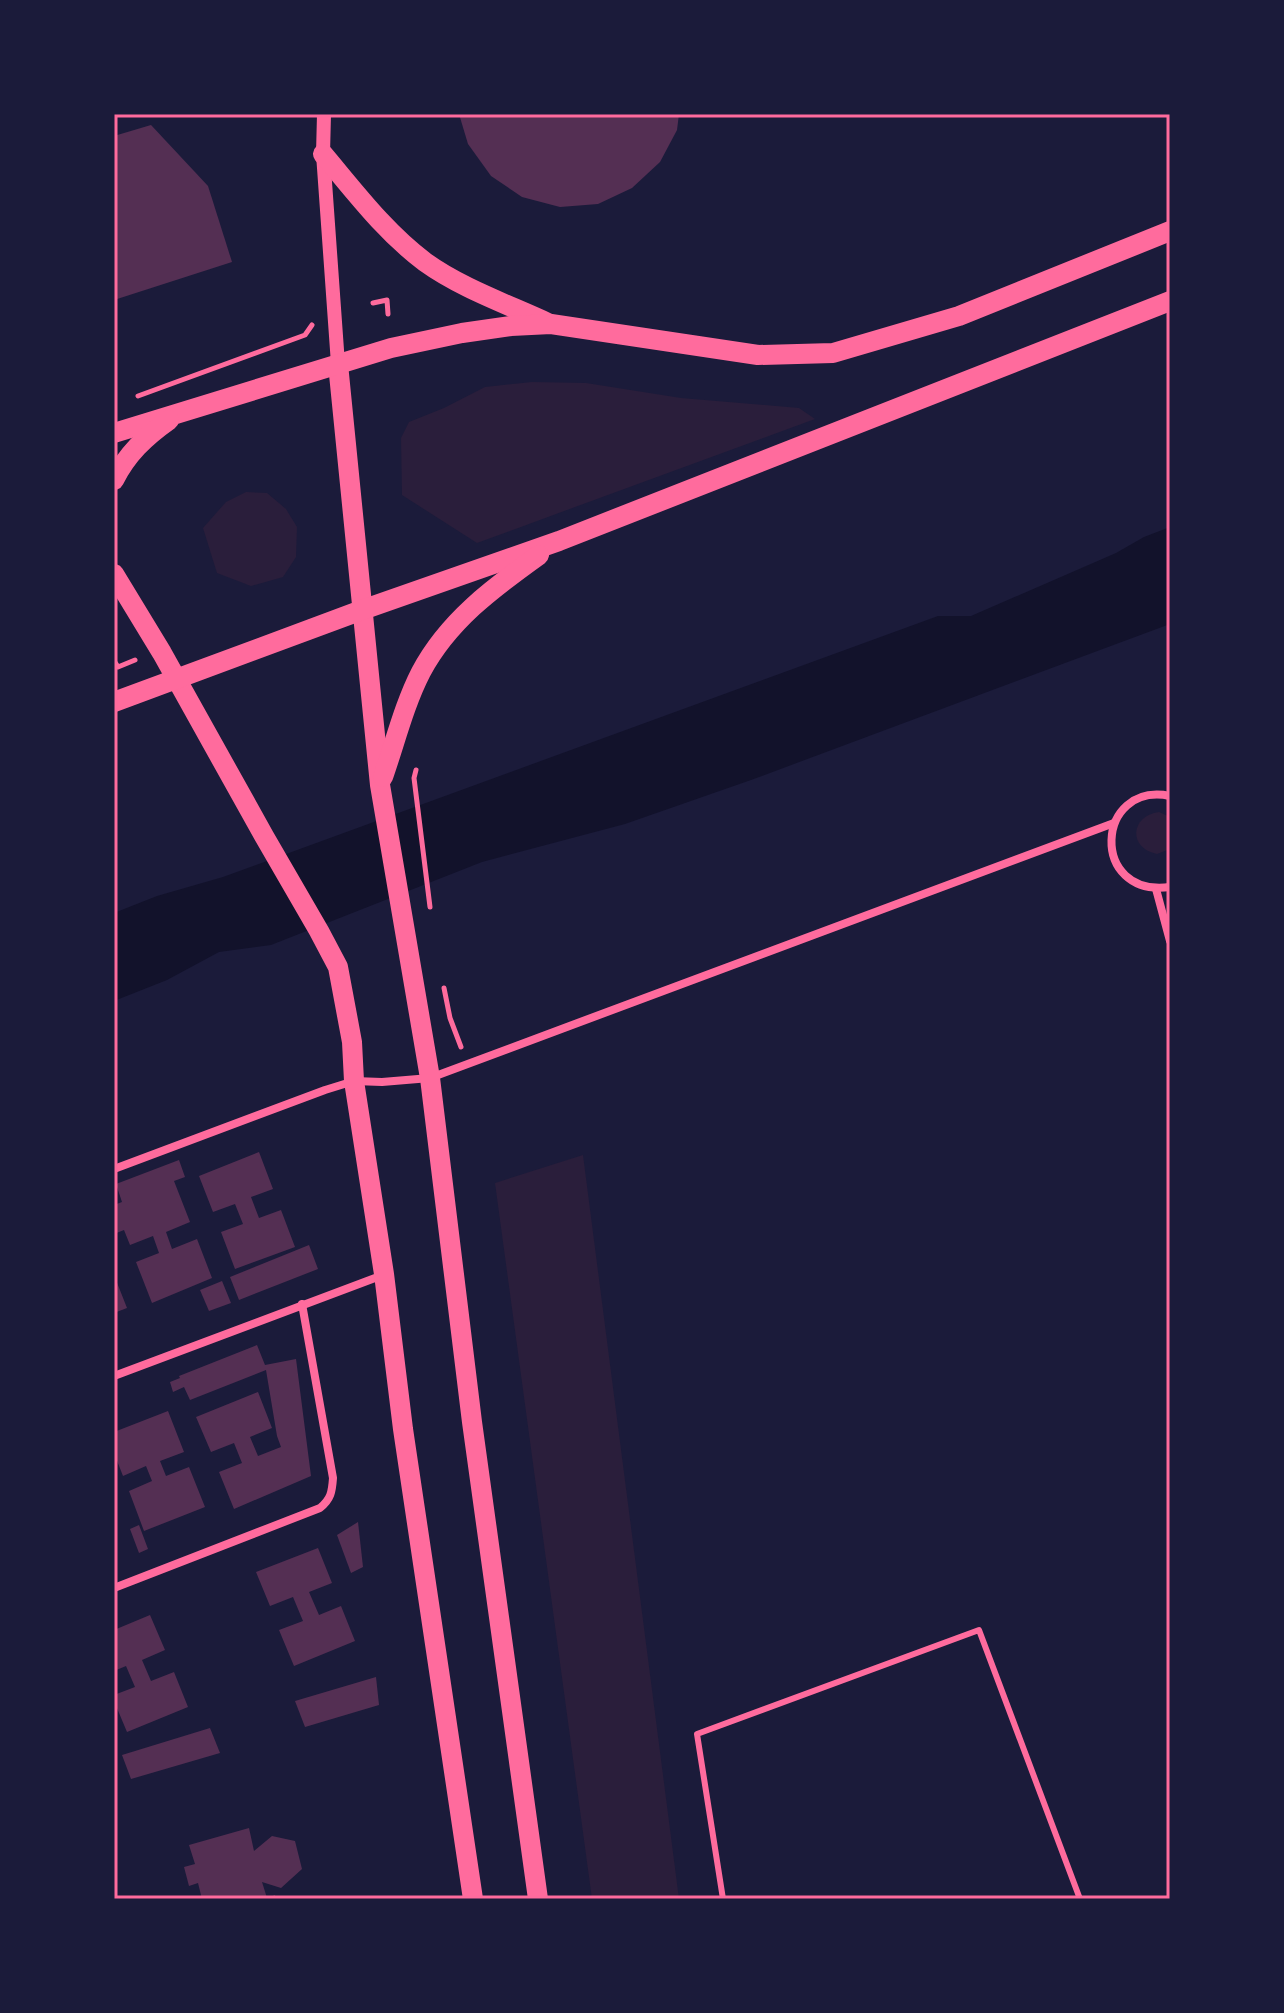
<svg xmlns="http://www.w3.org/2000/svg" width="1284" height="2013" font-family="Manrope,sans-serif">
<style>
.green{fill:#2a1e3b}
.water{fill:#12122b}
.building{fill:#542f53}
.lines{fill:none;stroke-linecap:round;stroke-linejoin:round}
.path{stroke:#ff6b9d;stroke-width:5}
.service{stroke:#ff6b9d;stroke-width:6}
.minor{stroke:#ff6b9d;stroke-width:8}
.tertiary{stroke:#ff6b9d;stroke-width:14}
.primary{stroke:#ff6b9d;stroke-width:20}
.neatline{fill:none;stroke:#ff6b9d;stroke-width:3}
</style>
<rect width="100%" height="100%" fill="#1b1b3a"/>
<g class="green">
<path d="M 532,382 L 586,383 L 681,398 L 799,408 L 815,419 L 477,543 L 402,495 L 401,438 L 409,422 L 444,408 L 485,387 Z"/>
<path d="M 246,492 L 267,493 L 286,509 L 297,527 L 296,557 L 283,577 L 251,586 L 217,573 L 203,528 L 226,502 Z"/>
<path d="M 1159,812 L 1170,817 L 1170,849 L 1157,854 C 1128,848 1130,816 1159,812 Z"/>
<path d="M 583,1155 L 679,1899 L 592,1899 L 495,1183 Z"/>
</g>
<path class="water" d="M 1170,527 L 1170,624 L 751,780 L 625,824 L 482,862 L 271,945 L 219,952 L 167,980 L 114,1001 L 114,913 L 157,896 L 223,877 L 938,616 L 971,616 L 1116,553 L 1144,537 Z"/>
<g class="building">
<path d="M 459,114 L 679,114 L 677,130 L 660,162 L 632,188 L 598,204 L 560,207 L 522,197 L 491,176 L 468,144 Z"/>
<path d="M 151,125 L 208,186 L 232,262 L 114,300 L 114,136 Z"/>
<path d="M 259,1152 L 273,1189 L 251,1197 L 259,1218 L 281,1210 L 295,1247 L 235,1269 L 221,1232 L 243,1224 L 235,1204 L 213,1212 L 199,1176 Z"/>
<path d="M 179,1160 L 185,1177 L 174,1181 L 190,1222 L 166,1232 L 172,1249 L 197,1239 L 212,1278 L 152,1303 L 136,1262 L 159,1253 L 153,1236 L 130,1245 L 124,1230 L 114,1234 L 114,1205 L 122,1202 L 116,1184 Z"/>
<path d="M 309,1245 L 318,1269 L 239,1300 L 230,1277 Z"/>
<path d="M 114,1275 L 127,1308 L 114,1313 Z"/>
<path d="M 222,1281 L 231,1303 L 209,1311 L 200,1290 Z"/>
<path d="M 257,1345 L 265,1365 L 296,1359 L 311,1476 L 234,1509 L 219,1472 L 242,1463 L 234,1443 L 211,1452 L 196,1417 L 258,1392 L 272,1428 L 250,1437 L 258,1456 L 281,1447 L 277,1436 L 266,1370 L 190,1400 L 184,1387 L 173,1392 L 170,1382 L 180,1378 L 179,1376 Z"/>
<path d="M 168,1411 L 184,1452 L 160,1461 L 166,1476 L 189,1467 L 205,1507 L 144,1531 L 129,1491 L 152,1481 L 146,1466 L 123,1476 L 114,1453 L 114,1432 Z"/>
<path d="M 358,1522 L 363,1567 L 351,1573 L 337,1535 Z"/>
<path d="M 139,1525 L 148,1549 L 139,1553 L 130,1529 Z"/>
<path d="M 318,1548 L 332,1583 L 309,1592 L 319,1615 L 341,1606 L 355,1641 L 294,1666 L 279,1630 L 303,1621 L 293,1597 L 270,1606 L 256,1572 Z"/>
<path d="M 150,1615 L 165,1650 L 142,1660 L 151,1681 L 174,1672 L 188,1707 L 127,1732 L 114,1701 L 114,1695 L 135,1687 L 126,1666 L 114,1671 L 114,1630 Z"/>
<path d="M 376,1677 L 379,1705 L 305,1727 L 295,1701 Z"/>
<path d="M 210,1728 L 220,1753 L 131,1779 L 122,1755 Z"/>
<path d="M 249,1828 L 254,1851 L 272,1836 L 295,1841 L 302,1869 L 281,1888 L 262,1882 L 267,1898 L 275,1895 L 276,1899 L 202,1899 L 198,1883 L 189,1886 L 184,1867 L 195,1864 L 189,1845 Z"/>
</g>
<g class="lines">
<g class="path">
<path d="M 373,303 L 387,300 L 388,314"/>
<path d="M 138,396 L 305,335 L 312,325"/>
<path d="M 114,661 L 118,667 L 135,660"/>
<path d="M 416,770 L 414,778 L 430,907"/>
<path d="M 444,988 L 450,1018 L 461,1047"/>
</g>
<path class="service" d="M 723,1899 L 697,1734 L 979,1630 L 1080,1899"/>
<g class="minor">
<path d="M 1170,796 C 1095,781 1089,898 1170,887"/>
<path d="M 1156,889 L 1170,941"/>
<path d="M 114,1169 L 325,1090 L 354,1081 L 382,1082 L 430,1078 L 1114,823"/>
<path d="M 114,1376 L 383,1275"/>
<path d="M 114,1588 L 320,1508 C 331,1499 332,1492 333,1478 L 302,1304"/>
</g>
<path class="tertiary" d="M 324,114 L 323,154 L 338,364"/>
<g class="primary">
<path d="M 323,154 C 355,192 385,232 425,262 C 461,288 507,304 548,323"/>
<path d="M 338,364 L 380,785 L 430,1078 L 472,1422 L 538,1899"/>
<path d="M 114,433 L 391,348 L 462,333 L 511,326 L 551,324 L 758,355 L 833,353 L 959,316 L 1170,231"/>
<path d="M 114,480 C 127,454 145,437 169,420"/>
<path d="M 114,574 L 162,653 L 264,836 L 319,931 L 338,967 L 352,1042 L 354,1081 L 384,1274 L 403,1429 L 473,1899"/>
<path d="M 114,702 L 362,610 L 559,541 L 1170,301"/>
<path d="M 383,777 C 395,743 404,705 421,672 C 448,621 493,588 539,555"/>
</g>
</g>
<rect width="1284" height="2013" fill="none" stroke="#1b1b3a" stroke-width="232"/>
<rect x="116" y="116" width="1052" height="1781" class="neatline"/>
</svg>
